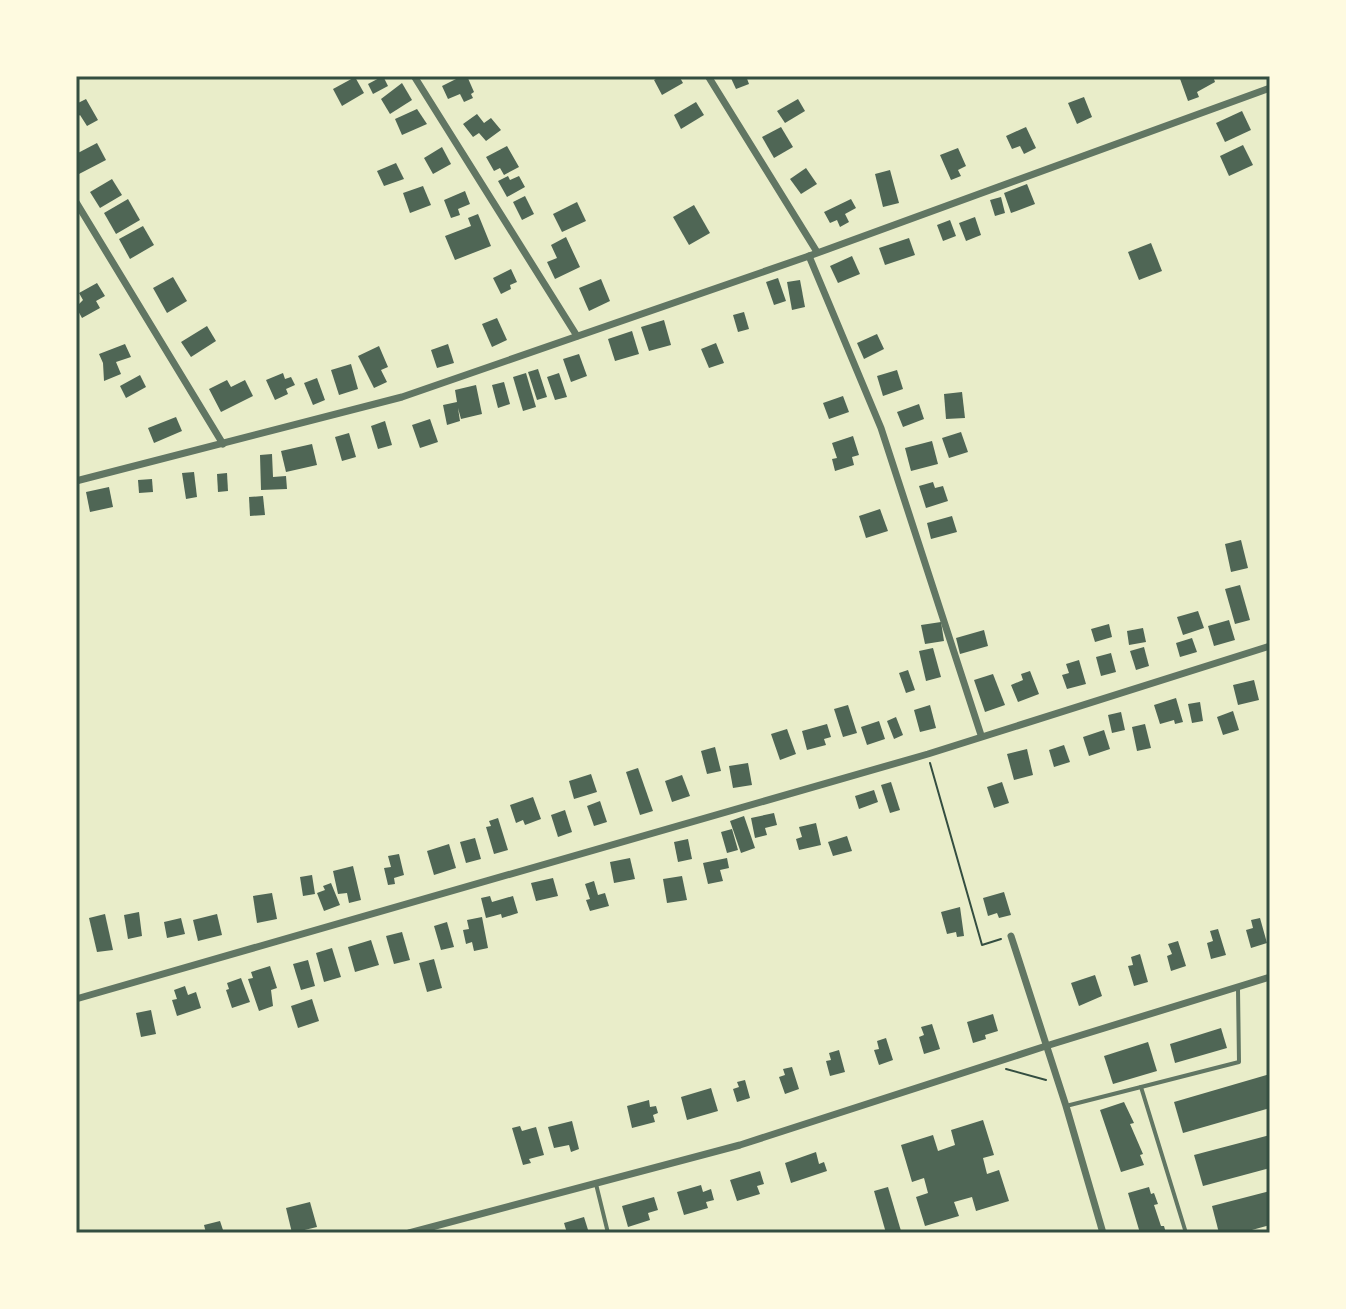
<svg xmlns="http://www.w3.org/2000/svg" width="1346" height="1309" font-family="'Noto Sans',sans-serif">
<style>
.building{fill:#4f6655}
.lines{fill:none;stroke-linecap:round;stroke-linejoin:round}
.path{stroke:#344e41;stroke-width:2}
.service{stroke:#617663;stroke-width:4}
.minor{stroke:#617663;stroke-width:7}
.neatline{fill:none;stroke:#344e41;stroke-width:3}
</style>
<rect width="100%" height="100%" fill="#e9edc9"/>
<g class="building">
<path d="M 383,76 L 388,86 L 373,94 L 368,84 Z"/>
<path d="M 462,76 L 467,76 L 474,92 L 471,94 L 473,98 L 464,102 L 460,94 L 448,99 L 442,86 Z"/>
<path d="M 661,76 L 679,76 L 683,83 L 662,95 L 654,80 Z"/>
<path d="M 730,76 L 746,76 L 749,84 L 736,89 Z"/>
<path d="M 1179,76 L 1213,76 L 1215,82 L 1197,92 L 1199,97 L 1188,101 Z"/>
<path d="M 355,77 L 364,93 L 342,106 L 333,89 Z"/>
<path d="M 402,83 L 412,100 L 390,114 L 381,99 Z"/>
<path d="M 1084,97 L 1092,117 L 1077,124 L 1068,103 Z"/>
<path d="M 86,99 L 98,120 L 87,126 L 80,115 L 76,118 L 76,104 Z"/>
<path d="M 798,99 L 805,111 L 785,123 L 777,111 Z"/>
<path d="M 696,102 L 704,115 L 681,129 L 674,115 Z"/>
<path d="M 417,109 L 427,124 L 402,135 L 395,119 Z"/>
<path d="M 1242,111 L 1251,130 L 1225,142 L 1216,123 Z"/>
<path d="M 477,114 L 484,123 L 491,118 L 501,130 L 486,141 L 479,133 L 473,137 L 463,124 Z"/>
<path d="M 781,127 L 793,147 L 774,158 L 762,137 Z"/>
<path d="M 1026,127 L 1036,148 L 1024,154 L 1020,146 L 1012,149 L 1006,136 Z"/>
<path d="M 97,143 L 106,160 L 79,174 L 76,168 L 76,154 Z"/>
<path d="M 1243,145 L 1253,165 L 1229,176 L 1220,156 Z"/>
<path d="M 507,146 L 519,167 L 504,175 L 500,168 L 494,171 L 486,157 Z"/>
<path d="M 442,147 L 451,164 L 433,174 L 424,158 Z"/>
<path d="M 958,148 L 966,166 L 958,170 L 961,176 L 951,180 L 940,155 Z"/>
<path d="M 396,163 L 404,179 L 384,186 L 377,171 Z"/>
<path d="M 806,168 L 817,184 L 801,194 L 790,179 Z"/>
<path d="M 890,170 L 899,203 L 883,207 L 875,174 Z"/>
<path d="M 508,176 L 510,180 L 519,176 L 525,187 L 507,197 L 498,181 Z"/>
<path d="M 112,179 L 122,195 L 100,208 L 90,192 Z"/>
<path d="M 1027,184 L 1035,204 L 1011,213 L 1004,193 Z"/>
<path d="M 423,186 L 431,205 L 410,213 L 403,193 Z"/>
<path d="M 465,191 L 470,204 L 458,209 L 460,215 L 451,218 L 444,200 Z"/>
<path d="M 525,196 L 534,214 L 522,220 L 513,202 Z"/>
<path d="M 1001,197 L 1005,213 L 995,216 L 990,200 Z"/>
<path d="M 128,199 L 140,220 L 116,234 L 104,213 Z"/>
<path d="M 851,199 L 856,208 L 845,214 L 849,222 L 840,227 L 837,220 L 830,223 L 824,212 Z"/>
<path d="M 577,202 L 586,221 L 562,232 L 553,214 Z"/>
<path d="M 694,205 L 710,233 L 689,245 L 673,217 Z"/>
<path d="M 478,214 L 491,246 L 455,260 L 445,236 L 471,226 L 468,218 Z"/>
<path d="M 975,217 L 981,235 L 966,241 L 959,223 Z"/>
<path d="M 950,220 L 956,236 L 943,241 L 937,225 Z"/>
<path d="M 143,226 L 154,245 L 130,259 L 119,239 Z"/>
<path d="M 566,237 L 580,267 L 555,279 L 547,262 L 557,258 L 551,245 Z"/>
<path d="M 909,238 L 915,255 L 885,265 L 879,248 Z"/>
<path d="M 1151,243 L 1162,271 L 1139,280 L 1128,252 Z"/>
<path d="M 852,256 L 860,274 L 838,283 L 830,266 Z"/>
<path d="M 511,269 L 517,282 L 510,285 L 511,289 L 501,294 L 493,278 Z"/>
<path d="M 173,277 L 187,301 L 167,313 L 153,288 Z"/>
<path d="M 778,278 L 786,301 L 774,305 L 766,282 Z"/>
<path d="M 601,279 L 610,301 L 589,311 L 579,288 Z"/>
<path d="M 800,280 L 805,307 L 792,310 L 787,282 Z"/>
<path d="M 97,283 L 105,296 L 96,301 L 100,308 L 82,318 L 76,307 L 83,300 L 79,293 Z"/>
<path d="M 744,312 L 749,329 L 738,332 L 733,315 Z"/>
<path d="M 497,318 L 507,340 L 492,347 L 482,324 Z"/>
<path d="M 664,320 L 671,345 L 649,351 L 641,327 Z"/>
<path d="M 207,326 L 216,341 L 191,357 L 181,342 Z"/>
<path d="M 632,331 L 639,354 L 615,361 L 608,339 Z"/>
<path d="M 877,334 L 884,349 L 864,359 L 857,343 Z"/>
<path d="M 716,343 L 724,363 L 709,368 L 701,349 Z"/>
<path d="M 125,344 L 131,357 L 116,362 L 121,374 L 104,381 L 103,363 L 99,354 Z"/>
<path d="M 448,344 L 454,363 L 437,368 L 431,350 Z"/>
<path d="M 379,346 L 388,367 L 381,370 L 387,382 L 374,388 L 358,356 Z"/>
<path d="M 579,354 L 587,376 L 571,382 L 563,359 Z"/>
<path d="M 351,364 L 358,389 L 339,395 L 331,370 Z"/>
<path d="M 538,369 L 547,397 L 537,400 L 528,372 Z"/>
<path d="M 897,370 L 903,389 L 883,396 L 877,376 Z"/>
<path d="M 283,373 L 285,379 L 291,377 L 295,385 L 286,389 L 288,394 L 275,400 L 266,380 Z"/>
<path d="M 526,373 L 536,407 L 523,411 L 513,377 Z"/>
<path d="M 559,373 L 567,397 L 555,400 L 547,377 Z"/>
<path d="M 140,375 L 146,387 L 126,398 L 120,386 Z"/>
<path d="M 317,378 L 325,400 L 313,405 L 304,383 Z"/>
<path d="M 227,380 L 231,387 L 245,380 L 253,396 L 221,412 L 209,389 Z"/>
<path d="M 504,382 L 510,404 L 498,408 L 492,385 Z"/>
<path d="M 476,385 L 482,414 L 461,419 L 458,408 L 460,421 L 447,425 L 443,405 L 457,402 L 455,390 Z"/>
<path d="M 962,392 L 965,418 L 946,419 L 944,394 Z"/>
<path d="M 843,396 L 849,412 L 829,419 L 823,403 Z"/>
<path d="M 919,404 L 924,419 L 903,427 L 897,412 Z"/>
<path d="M 176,417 L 182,431 L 154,443 L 148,428 Z"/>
<path d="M 430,419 L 438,442 L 420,448 L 412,425 Z"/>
<path d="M 385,421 L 392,445 L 378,449 L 371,426 Z"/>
<path d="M 961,432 L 968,452 L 949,458 L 942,438 Z"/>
<path d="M 349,433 L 356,457 L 342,461 L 335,437 Z"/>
<path d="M 853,436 L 859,455 L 852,457 L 854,465 L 835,471 L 832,459 L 837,458 L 832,443 Z"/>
<path d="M 932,441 L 938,464 L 911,471 L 905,448 Z"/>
<path d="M 312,444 L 317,465 L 286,472 L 281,451 Z"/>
<path d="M 272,454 L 273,477 L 286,476 L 287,489 L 261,490 L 260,455 Z"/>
<path d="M 194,472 L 197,497 L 186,499 L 182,473 Z"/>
<path d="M 227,473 L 228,491 L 218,492 L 217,474 Z"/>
<path d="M 152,479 L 153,492 L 139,493 L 138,480 Z"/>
<path d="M 933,482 L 935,488 L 943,486 L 948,501 L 926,508 L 919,486 Z"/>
<path d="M 109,487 L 113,507 L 90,512 L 86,492 Z"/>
<path d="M 263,496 L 265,515 L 250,516 L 249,497 Z"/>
<path d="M 880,509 L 888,531 L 866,538 L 859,516 Z"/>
<path d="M 952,516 L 957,532 L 931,539 L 927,523 Z"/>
<path d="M 1241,540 L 1248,568 L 1231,572 L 1225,544 Z"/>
<path d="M 1240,585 L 1250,620 L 1235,624 L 1225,589 Z"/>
<path d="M 1198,611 L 1204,628 L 1183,635 L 1177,617 Z"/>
<path d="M 1229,620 L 1235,640 L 1214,646 L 1208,626 Z"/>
<path d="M 941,622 L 944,641 L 925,644 L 921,625 Z"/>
<path d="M 1109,624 L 1112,637 L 1095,642 L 1091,629 Z"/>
<path d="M 1143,628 L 1146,642 L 1129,645 L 1127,631 Z"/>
<path d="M 984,630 L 988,646 L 960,654 L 956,638 Z"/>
<path d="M 1192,638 L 1197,652 L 1180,657 L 1176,643 Z"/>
<path d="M 1144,647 L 1149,666 L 1136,670 L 1130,651 Z"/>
<path d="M 933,648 L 941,677 L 926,681 L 919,651 Z"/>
<path d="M 1111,653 L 1116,672 L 1101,676 L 1096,657 Z"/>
<path d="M 1079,660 L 1086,684 L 1067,689 L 1062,675 L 1069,673 L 1066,664 Z"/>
<path d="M 908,670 L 915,690 L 906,693 L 899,673 Z"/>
<path d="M 1030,671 L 1039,694 L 1018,702 L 1011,685 L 1023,680 L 1021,674 Z"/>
<path d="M 993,674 L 1005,705 L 985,712 L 974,680 Z"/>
<path d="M 1254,680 L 1259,700 L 1238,705 L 1233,685 Z"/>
<path d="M 1176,698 L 1183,722 L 1175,724 L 1174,720 L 1160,724 L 1154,705 Z"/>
<path d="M 1200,702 L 1203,721 L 1192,723 L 1188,704 Z"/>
<path d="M 848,705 L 857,733 L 843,737 L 834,709 Z"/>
<path d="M 930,705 L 936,728 L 920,732 L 914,710 Z"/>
<path d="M 1233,711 L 1239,730 L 1223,735 L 1217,717 Z"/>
<path d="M 1121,712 L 1125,730 L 1112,733 L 1108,715 Z"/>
<path d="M 896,717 L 903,735 L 894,739 L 887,721 Z"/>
<path d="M 879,721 L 885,739 L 867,745 L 861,727 Z"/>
<path d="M 827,724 L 831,737 L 824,739 L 826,745 L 807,750 L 802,731 Z"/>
<path d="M 1145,724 L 1151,748 L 1137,751 L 1132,727 Z"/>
<path d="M 787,729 L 796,754 L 780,760 L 771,734 Z"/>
<path d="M 1104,730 L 1110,749 L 1089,756 L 1083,737 Z"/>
<path d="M 1064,745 L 1070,762 L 1054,767 L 1049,750 Z"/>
<path d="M 715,747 L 721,771 L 707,774 L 701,751 Z"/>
<path d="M 1027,749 L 1033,775 L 1014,780 L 1007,754 Z"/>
<path d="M 748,763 L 752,785 L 733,788 L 729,766 Z"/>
<path d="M 638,768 L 653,811 L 640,815 L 626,772 Z"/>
<path d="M 591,774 L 597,792 L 574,799 L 569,781 Z"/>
<path d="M 682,775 L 690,796 L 672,802 L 665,781 Z"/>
<path d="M 891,782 L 900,810 L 890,813 L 881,785 Z"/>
<path d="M 1002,782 L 1009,803 L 994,808 L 987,787 Z"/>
<path d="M 874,790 L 878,802 L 859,809 L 855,796 Z"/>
<path d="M 533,797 L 541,819 L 525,825 L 523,820 L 516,823 L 510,805 Z"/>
<path d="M 600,801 L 607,822 L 594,826 L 587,806 Z"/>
<path d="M 565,810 L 572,832 L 558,837 L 551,815 Z"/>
<path d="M 774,813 L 777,825 L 765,828 L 767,835 L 755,838 L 751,818 Z"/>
<path d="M 744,816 L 755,848 L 741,853 L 730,821 Z"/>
<path d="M 498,818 L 508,850 L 494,854 L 486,827 L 491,826 L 489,821 Z"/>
<path d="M 816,823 L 821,845 L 799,850 L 796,839 L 802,837 L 799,827 Z"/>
<path d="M 732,829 L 738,850 L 727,853 L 721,832 Z"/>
<path d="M 847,836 L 852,851 L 833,856 L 828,842 Z"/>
<path d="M 475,838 L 481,859 L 466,863 L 460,842 Z"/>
<path d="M 688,839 L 692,859 L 678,862 L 674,842 Z"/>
<path d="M 449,844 L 456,868 L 434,875 L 427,851 Z"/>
<path d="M 399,854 L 404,875 L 394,878 L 395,884 L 388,885 L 384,868 L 391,867 L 388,856 Z"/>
<path d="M 630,858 L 635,879 L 614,883 L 610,862 Z"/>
<path d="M 727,858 L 729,868 L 720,870 L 723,881 L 708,884 L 703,863 Z"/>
<path d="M 353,866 L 361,900 L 349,903 L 347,893 L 338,894 L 333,871 Z"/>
<path d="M 312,875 L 315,894 L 303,896 L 300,877 Z"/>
<path d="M 682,876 L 687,900 L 667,903 L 663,879 Z"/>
<path d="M 553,878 L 558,896 L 536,901 L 531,883 Z"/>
<path d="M 594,881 L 598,895 L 605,893 L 609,906 L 590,911 L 586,900 L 590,899 L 585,884 Z"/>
<path d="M 331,883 L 340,905 L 324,911 L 317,893 L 325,890 L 323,886 Z"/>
<path d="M 1004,892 L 1011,915 L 999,918 L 997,913 L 988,916 L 983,898 Z"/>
<path d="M 272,893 L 277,919 L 257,923 L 253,896 Z"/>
<path d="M 490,896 L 492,902 L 513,896 L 518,913 L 502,918 L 501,914 L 486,918 L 481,898 Z"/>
<path d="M 960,907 L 964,936 L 957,937 L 956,932 L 947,934 L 941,912 Z"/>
<path d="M 139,912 L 142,936 L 128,939 L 124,915 Z"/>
<path d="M 105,914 L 113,950 L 97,952 L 89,918 Z"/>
<path d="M 217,914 L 222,935 L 198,941 L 193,920 Z"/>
<path d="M 482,917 L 488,948 L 474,951 L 472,942 L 466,944 L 463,930 L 469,929 L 467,920 Z"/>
<path d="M 181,918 L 185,934 L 167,938 L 164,922 Z"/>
<path d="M 1260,918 L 1267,943 L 1251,948 L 1246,930 L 1253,928 L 1251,920 Z"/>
<path d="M 447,922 L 454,947 L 441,950 L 434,926 Z"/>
<path d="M 1218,929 L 1226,955 L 1211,959 L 1207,943 L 1213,941 L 1210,931 Z"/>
<path d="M 402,932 L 410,960 L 394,964 L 386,936 Z"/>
<path d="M 371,940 L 379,965 L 355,972 L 348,947 Z"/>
<path d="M 1178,941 L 1186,966 L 1171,971 L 1167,956 L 1172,954 L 1168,944 Z"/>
<path d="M 332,948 L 341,977 L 324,982 L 316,953 Z"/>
<path d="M 1140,954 L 1148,982 L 1134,986 L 1128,966 L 1133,965 L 1131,957 Z"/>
<path d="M 434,959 L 442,988 L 427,992 L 419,963 Z"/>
<path d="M 308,960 L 315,986 L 301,990 L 293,964 Z"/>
<path d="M 270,966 L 277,988 L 271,990 L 273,1006 L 259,1011 L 248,979 L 253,978 L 251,972 Z"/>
<path d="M 1095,975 L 1102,996 L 1079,1006 L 1071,983 Z"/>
<path d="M 241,978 L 250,1002 L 232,1008 L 226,990 L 229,989 L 227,983 Z"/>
<path d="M 185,986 L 188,995 L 196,992 L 201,1008 L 177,1016 L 172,1000 L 177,999 L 174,990 Z"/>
<path d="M 312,999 L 319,1021 L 298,1028 L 291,1006 Z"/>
<path d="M 151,1010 L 156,1034 L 141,1037 L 136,1013 Z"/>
<path d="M 993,1014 L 998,1031 L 985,1035 L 986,1039 L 973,1043 L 967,1022 Z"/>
<path d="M 932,1024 L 940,1049 L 924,1054 L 919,1037 L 924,1035 L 921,1027 Z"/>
<path d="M 1221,1028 L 1227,1048 L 1175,1063 L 1170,1044 Z"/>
<path d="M 886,1038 L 893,1060 L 879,1065 L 874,1050 L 879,1049 L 877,1041 Z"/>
<path d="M 1148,1042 L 1157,1071 L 1113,1084 L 1104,1056 Z"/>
<path d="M 839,1050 L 845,1072 L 830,1076 L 826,1061 L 831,1060 L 829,1053 Z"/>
<path d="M 792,1067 L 799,1089 L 785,1094 L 779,1077 L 785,1075 L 783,1069 Z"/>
<path d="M 1270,1074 L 1270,1108 L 1183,1133 L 1174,1102 Z"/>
<path d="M 745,1080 L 750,1098 L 737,1102 L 733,1089 L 739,1087 L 737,1082 Z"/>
<path d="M 711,1088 L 718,1111 L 687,1120 L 681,1097 Z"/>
<path d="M 649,1100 L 650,1107 L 656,1106 L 658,1113 L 653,1115 L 655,1122 L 632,1128 L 627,1106 Z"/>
<path d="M 1124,1102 L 1134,1123 L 1130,1124 L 1143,1154 L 1140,1155 L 1144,1165 L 1121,1172 L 1100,1110 Z"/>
<path d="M 983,1120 L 994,1155 L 983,1158 L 987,1174 L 999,1170 L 1009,1201 L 976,1211 L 972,1197 L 954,1202 L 959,1216 L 925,1226 L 916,1197 L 928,1193 L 924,1178 L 912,1182 L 901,1145 L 933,1135 L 938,1151 L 955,1145 L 951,1130 Z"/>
<path d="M 572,1121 L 579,1149 L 571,1152 L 569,1145 L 554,1148 L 548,1127 Z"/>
<path d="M 520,1126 L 522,1131 L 536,1127 L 544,1155 L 529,1159 L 531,1163 L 523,1165 L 512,1128 Z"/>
<path d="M 1270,1135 L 1270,1168 L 1203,1186 L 1194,1155 Z"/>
<path d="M 816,1152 L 819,1164 L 824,1162 L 827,1171 L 791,1183 L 785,1163 Z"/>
<path d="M 760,1171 L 764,1184 L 757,1186 L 760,1194 L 737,1201 L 730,1180 Z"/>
<path d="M 701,1185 L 703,1192 L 711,1189 L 714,1200 L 706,1202 L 708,1208 L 684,1215 L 677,1192 Z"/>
<path d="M 888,1187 L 901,1231 L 895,1233 L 886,1233 L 874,1191 Z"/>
<path d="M 1149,1187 L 1151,1194 L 1154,1193 L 1158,1204 L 1154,1205 L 1161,1226 L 1164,1226 L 1166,1233 L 1140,1233 L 1128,1193 Z"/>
<path d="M 1270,1191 L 1270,1225 L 1241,1233 L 1219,1233 L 1212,1206 Z"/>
<path d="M 654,1197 L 658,1210 L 648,1213 L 650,1220 L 628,1227 L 622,1206 Z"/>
<path d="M 310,1202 L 317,1227 L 292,1233 L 286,1208 Z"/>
<path d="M 584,1217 L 589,1233 L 567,1233 L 564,1223 Z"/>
<path d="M 220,1221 L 224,1233 L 206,1233 L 204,1225 Z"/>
</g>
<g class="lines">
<g class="path">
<path d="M 930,763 L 982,945 L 1001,939"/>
<path d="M 1006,1069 L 1046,1080"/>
</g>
<g class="service">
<path d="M 1141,1087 L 1239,1062 L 1238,989"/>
<path d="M 1066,1106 L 1141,1087 L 1186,1233"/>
<path d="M 596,1184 L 608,1233"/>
</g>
<g class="minor">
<path d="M 414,76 L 577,336"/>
<path d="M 708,76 L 817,252"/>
<path d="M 76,202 L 223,444"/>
<path d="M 809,256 L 881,428 L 981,735"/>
<path d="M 76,481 L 402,397 L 809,256 L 1270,88"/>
<path d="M 1011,936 L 1066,1106 L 1103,1233"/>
<path d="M 76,999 L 928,754 L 1270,646"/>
<path d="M 409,1233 L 740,1145 L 1046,1046 L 1270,977"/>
</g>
</g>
<rect width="1346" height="1309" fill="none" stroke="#fefae0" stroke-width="156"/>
<rect x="78" y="78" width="1190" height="1153" class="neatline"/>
</svg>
